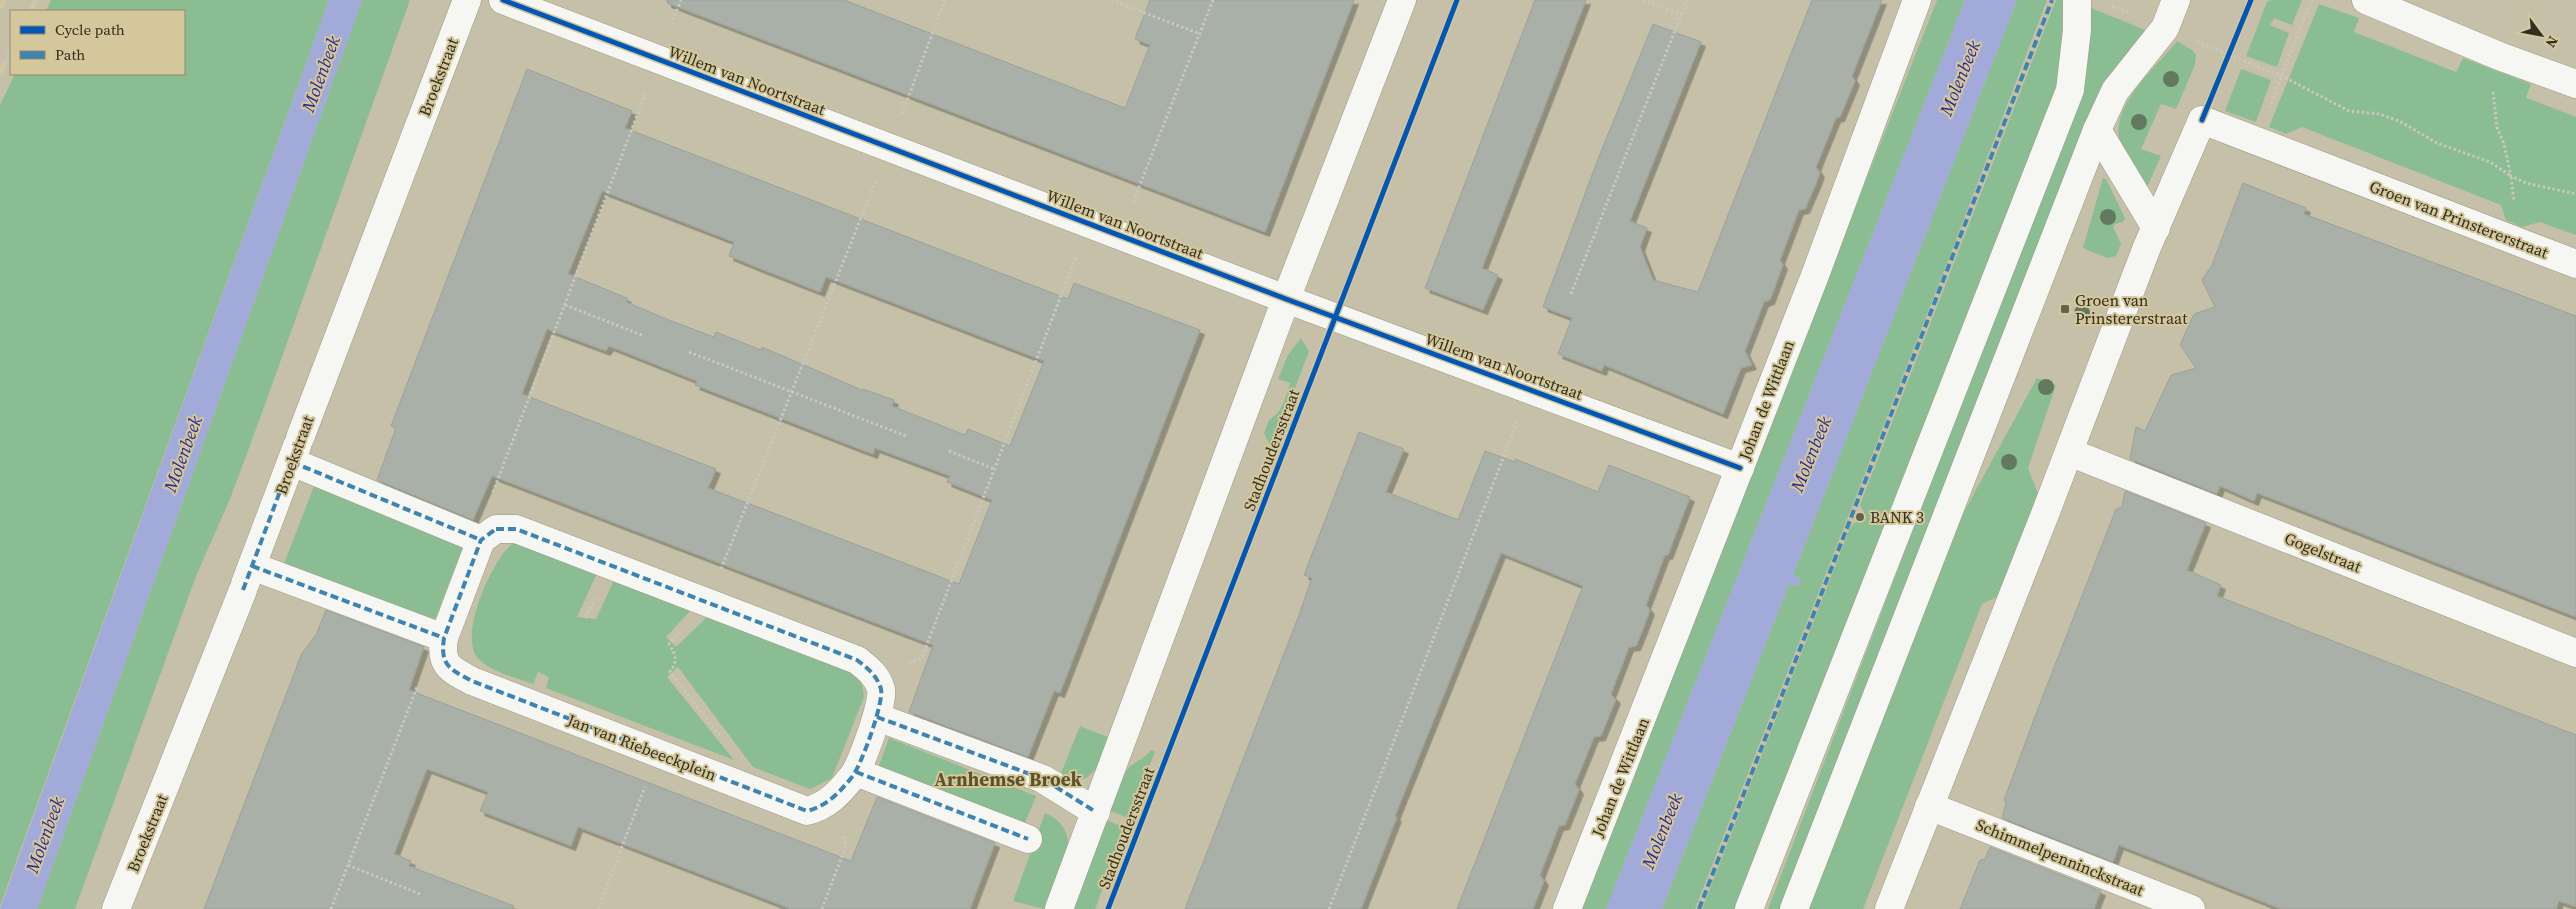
<svg xmlns="http://www.w3.org/2000/svg" width="2576" height="909" font-family="'Source Serif 4',serif">
<style>
.green{fill:#8abd91}
.water{fill:#a1aad9}
.building{fill:#a8b0a7;stroke:#9ba29a;fill-rule:evenodd;filter:url(#shadow)}
.lines{fill:none;stroke-linecap:round;stroke-linejoin:round}
.pedestrian-casing{stroke:#9d9885;stroke-width:29}
.minor-casing{stroke:#9d9885;stroke-width:29}
.secondary-casing{stroke:#9d9885;stroke-width:29}
.path{stroke:#c9c7bf;stroke-width:3;stroke-dasharray:2.5 2.5;stroke-linecap:butt}
.pedestrian{stroke:#f6f6f2;stroke-width:28}
.minor{stroke:#f6f6f2;stroke-width:28}
.secondary{stroke:#f6f6f2;stroke-width:28}
.rail-casing{stroke:#c4c3bc;stroke-width:5.5}
.rail{stroke:#d3c79b;stroke-width:4;stroke-dasharray:11;stroke-linecap:butt}
.quiet{stroke:#3b84b4;stroke-width:4;stroke-dasharray:8 4;stroke-linecap:butt}
.cycleway-casing{stroke:#d3c79b;stroke-width:8}
.cycleway{stroke:#0057b8;stroke-width:5}
.tree{fill:#627960}
.poi-dot{fill:#66614e;stroke:#d3c79b;stroke-width:2}
.labels{text-anchor:middle;stroke-width:4;stroke-linejoin:round;paint-order:stroke}
.street-label{font-size:16px;fill:#332e1d;stroke:#d3c79b}
.poi-label{font-size:16px;fill:#332e1d;stroke:#d3c79b;text-anchor:start}
.water-label{font-size:18px;font-style:italic;fill:#2a2796;stroke:#d3c79b}
.quarter-label{font-size:19px;font-weight:bold;fill:#5d532a;stroke:#d3c79b}
</style>
<defs>
<filter id="shadow"><feDropShadow dx="4.5" dy="4.5" stdDeviation="0" flood-color="#0004"/></filter>
</defs>
<rect width="100%" height="100%" fill="#c6c0a8"/>
<g class="green">
<path d="M 51,0 L 329,0 L 0,906 L 0,105 L 15,74 L 184,74 L 184,11 L 46,11 Z"/>
<path d="M 362,0 L 410,0 L 259,421 L 230,499 L 196,576 L 75,909 L 37,909 Z"/>
<path d="M 1937,0 L 1965,0 L 1606,909 L 1579,909 Z"/>
<path d="M 2017,0 L 2047,0 L 1954,245 L 1695,909 L 1662,909 L 1789,584 L 1799,586 L 1801,580 L 1793,575 Z"/>
<path d="M 2056,0 L 2063,0 L 2060,77 L 2047,120 L 1741,909 L 1702,909 L 1850,528 L 1854,523 L 1863,520 L 1864,512 L 1860,505 Z"/>
<path d="M 2271,0 L 2302,0 L 2292,25 L 2274,18 L 2270,25 L 2289,33 L 2277,67 L 2246,56 L 2267,2 Z"/>
<path d="M 2319,4 L 2359,18 L 2354,32 L 2456,72 L 2463,58 L 2531,84 L 2526,98 L 2576,117 L 2576,235 L 2540,222 L 2522,227 L 2506,220 L 2501,205 L 2302,127 L 2286,134 L 2269,127 Z"/>
<path d="M 2091,8 L 2148,31 L 1784,909 L 1768,909 L 2047,180 L 2079,105 L 2088,57 Z"/>
<path d="M 2177,41 L 2192,50 L 2196,55 L 2195,65 L 2176,109 L 2161,104 L 2141,149 L 2161,156 L 2144,194 C 2136,177 2125,160 2120,141 C 2110,105 2157,67 2177,41 Z"/>
<path d="M 2241,69 L 2271,80 L 2256,122 L 2225,111 Z"/>
<path d="M 2103,178 L 2106,179 L 2125,218 L 2123,222 L 2115,224 L 2113,227 L 2121,244 L 2116,256 L 2107,258 L 2083,248 Z"/>
<path d="M 1301,338 L 1309,351 L 1274,445 L 1269,443 L 1264,433 L 1269,420 C 1283,412 1285,398 1290,383 L 1278,379 L 1288,355 Z"/>
<path d="M 2037,378 L 2056,385 L 2028,468 L 2039,496 L 1999,596 L 1982,604 L 1863,909 L 1809,909 L 1958,523 Z"/>
<path d="M 316,481 L 466,539 L 432,627 L 282,569 Z"/>
<path d="M 512,544 L 522,544 L 598,571 L 577,617 L 596,619 L 615,578 L 692,609 L 666,637 L 676,647 L 708,616 L 850,670 C 861,678 863,684 864,697 L 832,778 L 810,789 L 753,767 L 678,667 L 667,677 L 734,760 L 546,688 L 549,677 L 538,672 L 533,684 C 515,677 489,672 477,657 C 459,634 492,560 512,544 Z"/>
<path d="M 1080,726 L 1110,738 C 1099,763 1094,790 1060,776 Z"/>
<path d="M 889,738 L 1036,796 L 1023,828 L 877,771 Z"/>
<path d="M 1151,750 L 1155,752 L 1129,818 L 1110,811 C 1115,798 1119,781 1127,770 C 1134,761 1144,760 1151,750 Z"/>
<path d="M 1045,813 C 1060,819 1069,831 1068,848 L 1044,909 L 1013,901 Z"/>
<path d="M 1106,820 L 1126,828 L 1095,909 L 1072,909 Z"/>
</g>
<g class="water">
<path d="M 329,0 L 362,0 L 37,909 L 0,909 Z"/>
<path d="M 1965,0 L 2017,0 L 1793,575 L 1801,580 L 1799,586 L 1789,584 L 1662,909 L 1606,909 Z"/>
</g>
<g class="building">
<path d="M 667,0 L 844,0 L 1125,108 L 1150,45 L 1135,39 L 1150,0 L 1354,0 L 1265,232 L 667,3 Z"/>
<path d="M 1535,0 L 1586,0 L 1482,268 L 1498,275 L 1483,310 L 1425,288 Z"/>
<path d="M 1812,0 L 1882,0 L 1852,76 L 1855,81 L 1840,117 L 1836,118 L 1816,167 L 1820,173 L 1815,186 L 1805,209 L 1799,210 L 1780,260 L 1783,265 L 1770,300 L 1764,302 L 1745,351 L 1752,365 L 1741,368 L 1723,414 L 1604,365 L 1602,371 L 1558,354 L 1572,318 L 1543,307 L 1598,159 L 1653,24 L 1701,42 L 1630,221 L 1647,228 L 1640,247 L 1653,280 L 1698,292 Z"/>
<path d="M 527,69 L 632,111 L 625,128 L 1068,299 L 1074,283 L 1200,330 L 1060,693 L 1054,691 L 1028,757 L 909,712 L 933,645 L 492,476 L 473,520 L 377,480 L 396,428 L 391,426 ZM 602,191 L 734,242 L 729,256 L 766,271 L 820,292 L 826,277 L 1044,361 L 1010,446 L 968,429 L 965,435 L 892,406 L 894,400 L 863,389 L 862,390 L 762,347 L 761,350 L 716,332 L 714,337 L 669,320 L 626,302 L 627,298 L 568,274 ZM 547,329 L 606,351 L 609,346 L 697,381 L 695,385 L 857,448 L 873,454 L 875,448 L 950,476 L 947,482 L 992,500 L 959,584 L 708,488 L 716,469 L 522,394 Z"/>
<path d="M 2243,183 L 2306,208 L 2304,214 L 2576,316 L 2576,617 L 2257,493 L 2254,501 L 2220,486 L 2217,494 L 2130,459 L 2136,427 L 2145,431 L 2171,375 L 2196,368 L 2180,345 L 2194,314 L 2215,307 L 2202,280 L 2212,265 Z"/>
<path d="M 1359,432 L 1404,449 L 1386,492 L 1458,520 L 1485,451 L 1515,462 L 1515,459 L 1598,492 L 1609,465 L 1690,497 L 1668,555 L 1665,555 L 1646,605 L 1650,610 L 1643,629 L 1636,646 L 1629,647 L 1611,694 L 1616,699 L 1601,736 L 1594,737 L 1575,784 L 1579,790 L 1565,825 L 1559,826 L 1540,875 L 1544,881 L 1533,909 L 1457,909 L 1583,586 L 1501,553 L 1395,816 L 1397,817 L 1361,909 L 1185,909 L 1299,615 L 1312,578 L 1304,575 Z"/>
<path d="M 2125,491 L 2206,523 L 2187,570 L 2221,585 L 2217,596 L 2576,735 L 2576,907 L 2559,901 L 2556,909 L 2281,909 L 2119,845 L 2113,862 L 2002,818 L 2006,803 L 2004,800 L 2039,706 L 2116,509 L 2122,507 Z"/>
<path d="M 326,610 L 424,647 L 409,690 L 851,861 L 877,797 L 995,843 L 970,909 L 791,909 L 578,827 L 571,846 L 480,811 L 488,792 L 427,769 L 394,854 L 411,861 L 409,866 L 514,906 L 513,909 L 204,909 L 302,653 L 316,635 Z"/>
<path d="M 1990,847 L 2101,891 L 2094,909 L 1960,909 L 1980,860 L 1985,859 Z"/>
</g>
<g class="lines">
<defs>
<g id="pedestrian">
<path d="M 292,462 L 481,540"/>
<path d="M 496,529 L 516,529 L 857,660 C 867,668 877,675 881,689 C 884,703 861,766 852,777 C 839,793 827,806 807,811 L 472,681 C 449,669 440,665 444,638 L 481,540 Z"/>
<path d="M 252,566 L 444,638"/>
<path d="M 245,584 L 297,446"/>
<path d="M 877,717 L 1043,779 L 1096,812"/>
<path d="M 856,772 L 1028,839"/>
</g>
<g id="minor">
<path d="M 503,0 L 1286,299 L 1740,468"/>
<path d="M 2366,0 L 2499,56 L 2576,84"/>
<path d="M 2097,130 L 2156,228"/>
<path d="M 300,438 L 467,0"/>
<path d="M 2069,452 L 2576,653"/>
<path d="M 1929,806 L 2191,909"/>
<path d="M 116,909 L 243,590"/>
<path d="M 1059,909 L 1286,299 L 1402,0"/>
<path d="M 1567,909 L 1814,278 L 1917,0"/>
<path d="M 1889,909 L 2047,509 L 2147,247 L 2202,120 L 2576,264"/>
</g>
<g id="secondary">
<path d="M 1749,909 L 2070,90 L 2077,30 L 2077,0"/>
<path d="M 1794,909 L 2097,130 L 2115,91 L 2165,28 L 2176,0"/>
</g>
</defs>
<use href="#pedestrian" class="pedestrian-casing"/>
<use href="#minor" class="minor-casing"/>
<use href="#secondary" class="secondary-casing"/>
<g class="path">
<path d="M 1111,0 L 1200,34"/>
<path d="M 1643,0 L 1681,15"/>
<path d="M 2112,6 L 2130,13"/>
<path d="M 671,25 L 681,0"/>
<path d="M 2197,42 L 2282,76 L 2349,111 L 2380,114 L 2401,122 L 2437,143 L 2490,162 L 2511,176 L 2514,201"/>
<path d="M 2493,92 L 2497,127 L 2504,144 L 2511,176 L 2526,183 L 2576,194"/>
<path d="M 2269,108 L 2311,0"/>
<path d="M 902,114 L 945,0"/>
<path d="M 1133,202 L 1213,0"/>
<path d="M 1571,294 L 1687,0"/>
<path d="M 565,305 L 642,335"/>
<path d="M 689,352 L 906,436"/>
<path d="M 949,451 L 994,469"/>
<path d="M 493,492 L 646,92"/>
<path d="M 721,569 L 876,180"/>
<path d="M 586,618 L 595,598"/>
<path d="M 680,632 L 669,644 C 676,655 678,661 670,672 L 721,737"/>
<path d="M 909,664 L 922,657 L 1076,257"/>
<path d="M 348,865 L 420,894"/>
<path d="M 331,909 L 417,687"/>
<path d="M 598,909 L 645,787"/>
<path d="M 822,909 L 846,845 L 842,834"/>
<path d="M 1329,909 L 1517,422"/>
</g>
<use href="#pedestrian" class="pedestrian"/>
<use href="#minor" class="minor"/>
<use href="#secondary" class="secondary"/>
<defs>
<g id="rail">
<path d="M 0,8 L 4,0"/>
<path d="M 30,11 L 36,0"/>
<path d="M 0,73 L 11,50"/>
</g>
</defs>
<use href="#rail" class="rail-casing"/>
<use href="#rail" class="rail"/>
<g class="quiet">
<path d="M 292,462 L 481,540"/>
<path d="M 496,529 L 516,529 L 857,660 C 867,668 877,675 881,689 C 884,703 861,766 852,777 C 839,793 827,806 807,811 L 472,681 C 449,669 440,665 444,638 L 481,540 Z"/>
<path d="M 252,566 L 444,638"/>
<path d="M 243,590 L 300,438"/>
<path d="M 877,717 L 1043,779 L 1096,812"/>
<path d="M 856,772 L 1028,839"/>
<path d="M 1699,909 L 2052,0"/>
</g>
<defs>
<g id="cycleway">
<path d="M 503,0 L 1286,299 L 1740,468"/>
<path d="M 2202,120 L 2251,0"/>
<path d="M 1108,909 L 1457,0"/>
</g>
</defs>
<use href="#cycleway" class="cycleway-casing"/>
<use href="#cycleway" class="cycleway"/>
</g>
<g class="tree">
<circle cx="2171" cy="79" r="8"/>
<circle cx="2139" cy="122" r="8"/>
<circle cx="2108" cy="217" r="8"/>
<circle cx="2082" cy="313" r="8"/>
<circle cx="2046" cy="387" r="8"/>
<circle cx="2009" cy="462" r="8"/>
</g>
<g class="poi-dot">
<rect x="2060" y="304" width="10" height="10" rx="2.5"/>
<circle cx="1860" cy="517" r="5"/>
</g>
<g class="labels">
<g class="street-label">
<text transform="translate(438 77) rotate(-69)" y="6">Broekstraat</text>
<text transform="translate(747 80) rotate(21)" y="6">Willem van Noortstraat</text>
<text transform="translate(2459 219) rotate(21)" y="6">Groen van Prinstererstraat</text>
<text transform="translate(1125 224) rotate(21)" y="6">Willem van Noortstraat</text>
<text transform="translate(1504 366) rotate(20)" y="6">Willem van Noortstraat</text>
<text transform="translate(1766 400) rotate(-69)" y="6">Johan de Wittlaan</text>
<text transform="translate(1271 450) rotate(-69)" y="6">Stadhoudersstraat</text>
<text transform="translate(294 455) rotate(-70)" y="6">Broekstraat</text>
<text transform="translate(2323 552) rotate(22)" y="6">Gogelstraat</text>
<text transform="translate(642 747) rotate(21)" y="6">Jan van Riebeeckplein</text>
<text transform="translate(1620 777) rotate(-68)" y="6">Johan de Wittlaan</text>
<text transform="translate(1126 828) rotate(-69)" y="6">Stadhoudersstraat</text>
<text transform="translate(147 833) rotate(-68)" y="6">Broekstraat</text>
<text transform="translate(2060 857) rotate(22)" y="6">Schimmelpenninckstraat</text>
</g>
<g class="poi-label">
<text x="2075" y="306">Groen van<tspan x="2075" dy="18">Prinstererstraat</tspan></text>
<text x="1870" y="523">BANK 3</text>
</g>
<g class="water-label">
<text transform="translate(321 74) rotate(-70)" y="6">Molenbeek</text>
<text transform="translate(1960 78) rotate(-68)" y="6">Molenbeek</text>
<text transform="translate(183 454) rotate(-70)" y="6">Molenbeek</text>
<text transform="translate(1811 454) rotate(-68)" y="6">Molenbeek</text>
<text transform="translate(1662 831) rotate(-68)" y="6">Molenbeek</text>
<text transform="translate(45 835) rotate(-70)" y="6">Molenbeek</text>
</g>
<g class="quarter-label">
<text x="1008" y="786">Arnhemse Broek</text>
</g>
</g>
<rect x="10" y="10" width="175" height="65" fill="#d3c79b" stroke="#938a69"/>
<rect x="20" y="26" width="25" height="8" fill="#0057b8" stroke="#938a69"/>
<text x="55" y="35" font-size="15" fill="#332e1d">Cycle path</text>
<rect x="20" y="51" width="25" height="8" fill="#3b84b4" stroke="#938a69"/>
<text x="55" y="60" font-size="15" fill="#332e1d">Path</text>
<g transform="translate(2541 35) rotate(122)" stroke="#d3c79b" stroke-width="4" paint-order="stroke">
<path d="M0-4L9 19L0 12L-9 19Z" fill="#332e1d"/>
<text y="-8" font-size="14" font-weight="bold" text-anchor="middle" fill="#332e1d">N</text>
</g>
</svg>
